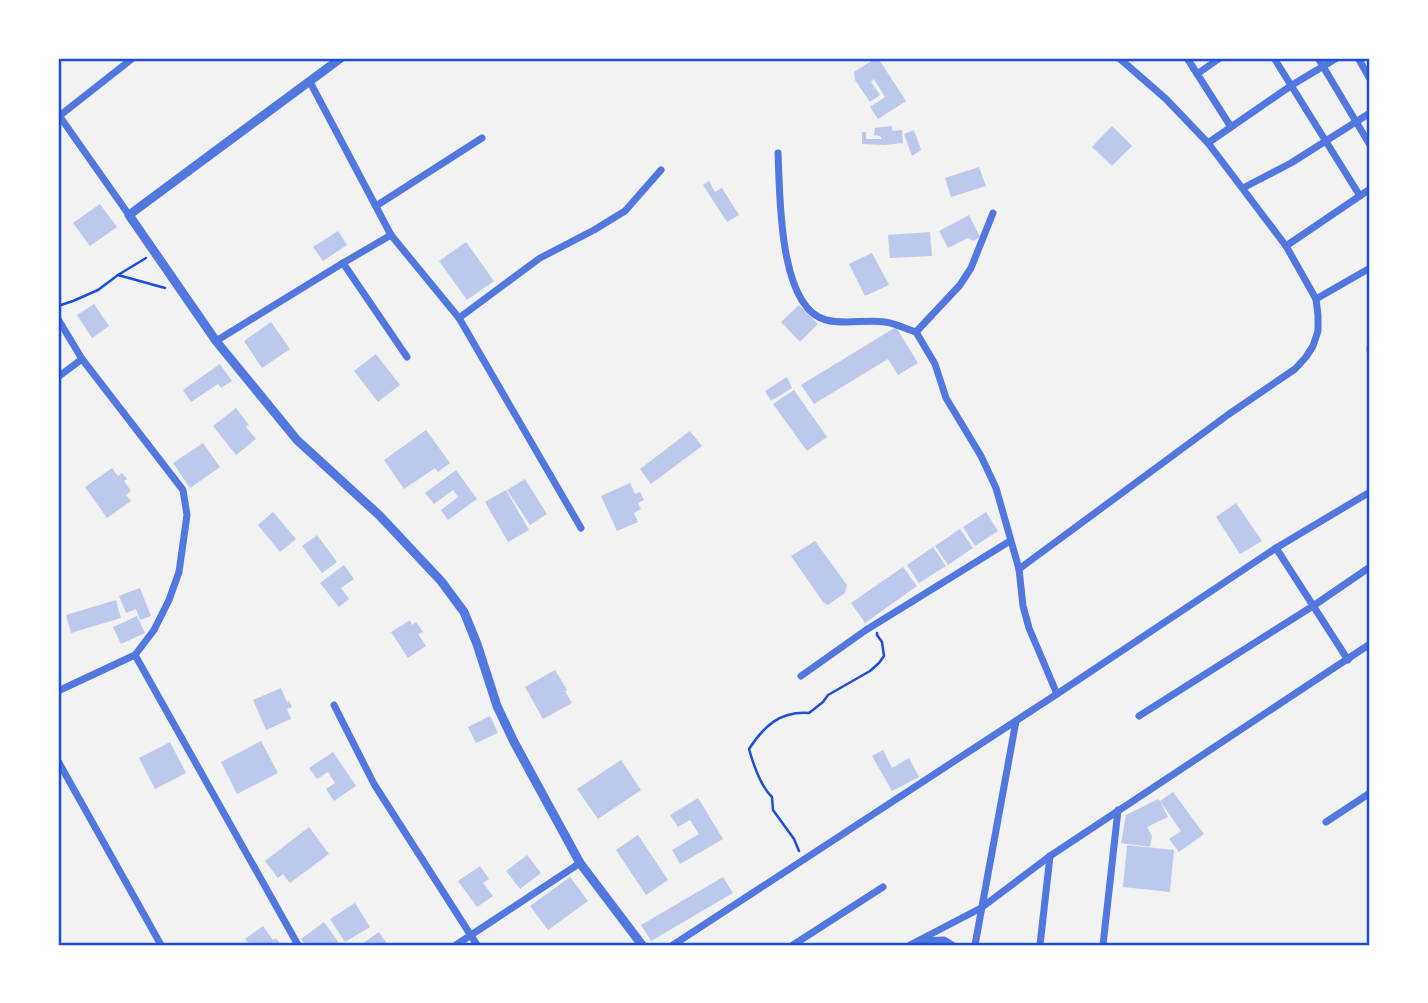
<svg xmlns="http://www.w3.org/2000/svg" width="1428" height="1003" font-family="Georgia,serif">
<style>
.building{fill:#bdc9ec}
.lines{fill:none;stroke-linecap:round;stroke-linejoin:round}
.path{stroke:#1d4ed8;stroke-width:2.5}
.minor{stroke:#5277de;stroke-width:7}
.tertiary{stroke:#5277de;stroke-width:9}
.neatline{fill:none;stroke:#1d4ed8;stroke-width:2.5}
</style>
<rect width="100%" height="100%" fill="#f2f2f2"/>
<g class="building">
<path d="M 876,58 L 878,58 L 906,101 L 878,119 L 870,107 L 885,97 L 874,79 L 871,82 L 880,95 L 870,102 L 855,80 L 854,72 Z"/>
<path d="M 892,126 L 892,131 L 902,130 L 903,143 L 884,145 L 862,144 L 862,132 L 866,132 L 866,139 L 882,139 L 880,136 L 874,135 L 875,128 Z"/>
<path d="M 1112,126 L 1132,146 L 1112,166 L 1092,147 Z"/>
<path d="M 914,130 L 921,150 L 912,156 L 904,134 Z"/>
<path d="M 979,167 L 986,186 L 951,197 L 945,178 Z"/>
<path d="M 709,181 L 715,192 L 722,188 L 739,215 L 727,222 L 703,185 Z"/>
<path d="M 100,204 L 117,227 L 90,246 L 73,223 Z"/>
<path d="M 969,215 L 980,237 L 973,241 L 968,238 L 948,248 L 939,231 Z"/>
<path d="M 338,231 L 347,245 L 323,261 L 313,247 Z"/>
<path d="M 930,232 L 932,256 L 890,258 L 888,235 Z"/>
<path d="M 466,242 L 494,281 L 467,300 L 439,261 Z"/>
<path d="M 872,253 L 889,285 L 865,296 L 849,264 Z"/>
<path d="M 94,304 L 109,326 L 92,338 L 77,315 Z"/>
<path d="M 799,305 L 818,324 L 800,342 L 781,322 Z"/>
<path d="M 271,322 L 290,349 L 262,368 L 244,341 Z"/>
<path d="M 896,327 L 918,363 L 898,375 L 888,359 L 814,404 L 801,385 Z"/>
<path d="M 376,354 L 400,385 L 378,402 L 354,371 Z"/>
<path d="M 220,364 L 232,381 L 221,388 L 218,384 L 191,402 L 183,390 Z"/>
<path d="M 787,377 L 792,388 L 771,401 L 765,391 Z"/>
<path d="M 794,390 L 827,437 L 807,451 L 773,404 Z"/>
<path d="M 236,408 L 249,425 L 246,427 L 256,439 L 236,455 L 213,426 Z"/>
<path d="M 426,430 L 450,463 L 438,472 L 435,468 L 404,489 L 384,460 Z"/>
<path d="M 690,431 L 702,446 L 651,484 L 640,469 Z"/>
<path d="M 203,443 L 220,467 L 190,488 L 173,463 Z"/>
<path d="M 112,468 L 118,476 L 122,473 L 127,479 L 124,481 L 131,491 L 126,495 L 131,501 L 107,518 L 85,487 Z"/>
<path d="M 456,470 L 477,499 L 448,520 L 441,510 L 458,497 L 453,490 L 434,504 L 425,493 Z"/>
<path d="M 525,479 L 547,514 L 530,525 L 507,490 Z"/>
<path d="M 630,483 L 635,494 L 640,492 L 644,500 L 638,503 L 641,509 L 634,513 L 638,522 L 617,531 L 601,496 Z"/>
<path d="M 506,490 L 529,530 L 508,542 L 485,502 Z"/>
<path d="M 1236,503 L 1262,541 L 1240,554 L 1216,517 Z"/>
<path d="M 273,512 L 296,539 L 280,552 L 258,525 Z"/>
<path d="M 986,512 L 998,531 L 975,546 L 963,527 Z"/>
<path d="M 960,529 L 973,548 L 948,565 L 935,546 Z"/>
<path d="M 317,535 L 337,562 L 322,573 L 302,546 Z"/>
<path d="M 815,541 L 847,585 L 845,593 L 828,605 L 823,602 L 791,556 Z"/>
<path d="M 933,547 L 946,566 L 919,583 L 907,565 Z"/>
<path d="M 344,565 L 354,579 L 341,588 L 349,599 L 339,607 L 320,583 Z"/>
<path d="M 903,567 L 917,586 L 865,623 L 851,603 Z"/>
<path d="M 140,588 L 151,616 L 140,620 L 136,609 L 126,613 L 119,596 Z"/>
<path d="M 116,600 L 121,618 L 71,633 L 66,615 Z"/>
<path d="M 137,616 L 145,633 L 121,644 L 113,627 Z"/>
<path d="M 410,620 L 412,625 L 416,622 L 423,632 L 418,634 L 426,646 L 408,658 L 391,632 Z"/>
<path d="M 555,670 L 567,690 L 565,691 L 572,703 L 543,719 L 525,687 Z"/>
<path d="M 281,688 L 287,702 L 289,701 L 292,707 L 287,709 L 291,719 L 266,730 L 253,700 Z"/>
<path d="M 490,716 L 498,733 L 476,743 L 468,727 Z"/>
<path d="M 261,741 L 278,773 L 237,794 L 221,762 Z"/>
<path d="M 170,742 L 186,773 L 155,789 L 139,758 Z"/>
<path d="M 883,750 L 892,768 L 909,758 L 919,777 L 892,791 L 872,756 Z"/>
<path d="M 333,752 L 356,786 L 334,801 L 326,789 L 335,783 L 328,772 L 317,779 L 309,768 Z"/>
<path d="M 621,760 L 641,790 L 598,819 L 577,789 Z"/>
<path d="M 1173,792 L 1204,834 L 1179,852 L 1169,839 L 1181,831 L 1160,801 L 1168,817 L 1147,827 L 1152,836 L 1150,847 L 1121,843 L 1126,815 L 1158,799 L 1160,801 Z"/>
<path d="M 698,798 L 723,839 L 680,864 L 672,850 L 699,834 L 690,820 L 678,827 L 670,815 Z"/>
<path d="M 309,827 L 329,854 L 290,883 L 283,874 L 278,878 L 265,861 Z"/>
<path d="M 638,835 L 668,880 L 646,895 L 616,850 Z"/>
<path d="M 1127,845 L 1174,850 L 1170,892 L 1123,887 Z"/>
<path d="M 527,855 L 541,873 L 520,889 L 506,871 Z"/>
<path d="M 480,866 L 489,879 L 483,883 L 493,896 L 477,907 L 458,881 Z"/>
<path d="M 570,877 L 588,901 L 548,930 L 530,906 Z"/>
<path d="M 723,877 L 733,893 L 651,941 L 641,925 Z"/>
<path d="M 355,903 L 370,927 L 345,942 L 330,919 Z"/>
<path d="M 324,922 L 339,943 L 335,945 L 306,945 L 301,939 Z"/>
<path d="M 263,926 L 273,940 L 276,938 L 281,945 L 250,945 L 245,939 Z"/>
<path d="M 379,932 L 388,945 L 360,945 Z"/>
</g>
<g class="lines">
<g class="path">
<path d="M 118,275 L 165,288"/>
<path d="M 58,306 L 73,301 L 98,290 L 118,275 L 146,258"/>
<path d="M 799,851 L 794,839 L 773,810 L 772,797 C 761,787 753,763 749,749 C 764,726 780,711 809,713 L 823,702 L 828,695 L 870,671 L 879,663 L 884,656 L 882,642 L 877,635 L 877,633"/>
</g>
<g class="minor">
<path d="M 1187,58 L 1231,127"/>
<path d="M 1274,58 L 1360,196"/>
<path d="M 1318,58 L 1370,145"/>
<path d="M 1358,58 L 1370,79"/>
<path d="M 1197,74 L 1220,58"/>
<path d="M 310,82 L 391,235 L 459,318 L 581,528"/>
<path d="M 58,114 L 129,215"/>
<path d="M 58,117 L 133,58"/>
<path d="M 1208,143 L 1292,85 L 1337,58"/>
<path d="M 778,153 C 780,192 778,308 826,320 C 845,325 866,319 885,322 C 895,323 906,329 916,332 L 935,364 L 946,398 L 981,456 L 996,488 L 1019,569 L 1023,606 L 1029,628 L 1057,694"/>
<path d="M 1243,188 L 1291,163 L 1370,113"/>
<path d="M 376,206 L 482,138"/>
<path d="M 1286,246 L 1370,189"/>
<path d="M 343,263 L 407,357"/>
<path d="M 1316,299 L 1370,268"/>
<path d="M 459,318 L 540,258 L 594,230 L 625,211 L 661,170"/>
<path d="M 58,319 L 82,359"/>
<path d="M 916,332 L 960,285 L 971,268 L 993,213"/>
<path d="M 216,341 L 343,263 L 391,235"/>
<path d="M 1370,348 L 1370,350"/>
<path d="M 58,377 L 82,359 L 183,490 L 187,515 L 179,572 L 169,600 L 154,630 L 135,655 L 58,691"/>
<path d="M 1276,548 L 1348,660"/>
<path d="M 1019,569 L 1229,414 L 1295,369 L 1306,357 L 1313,346 L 1318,331 L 1318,315 L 1316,299 L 1286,246 L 1208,143 L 1166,99 L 1119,58"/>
<path d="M 135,655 L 298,945"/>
<path d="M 801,676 L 866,630 L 1010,541"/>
<path d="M 334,705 L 374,784 L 477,945"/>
<path d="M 1139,716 L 1313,606 L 1370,567"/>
<path d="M 58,761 L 161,945"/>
<path d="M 1326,822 L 1370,793"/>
<path d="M 920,941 L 944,940 L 952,945"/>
<path d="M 456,945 L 580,863"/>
<path d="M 673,945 L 1057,694 L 1276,548 L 1370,492"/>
<path d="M 793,945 L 883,887"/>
<path d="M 910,945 L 981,908 L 1050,856 L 1370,644"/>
<path d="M 975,945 L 1016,721"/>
<path d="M 1040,945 L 1050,856"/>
<path d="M 1103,945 L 1118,810"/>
</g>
<path class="tertiary" d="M 341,58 L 129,215 L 216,341 L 297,440 L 380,516 L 441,581 L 464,612 L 477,644 L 497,706 L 514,742 L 580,863 L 642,945"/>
</g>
<rect width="1428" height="1003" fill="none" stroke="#ffffff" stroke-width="119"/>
<rect x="60" y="60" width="1308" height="884" class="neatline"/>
</svg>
